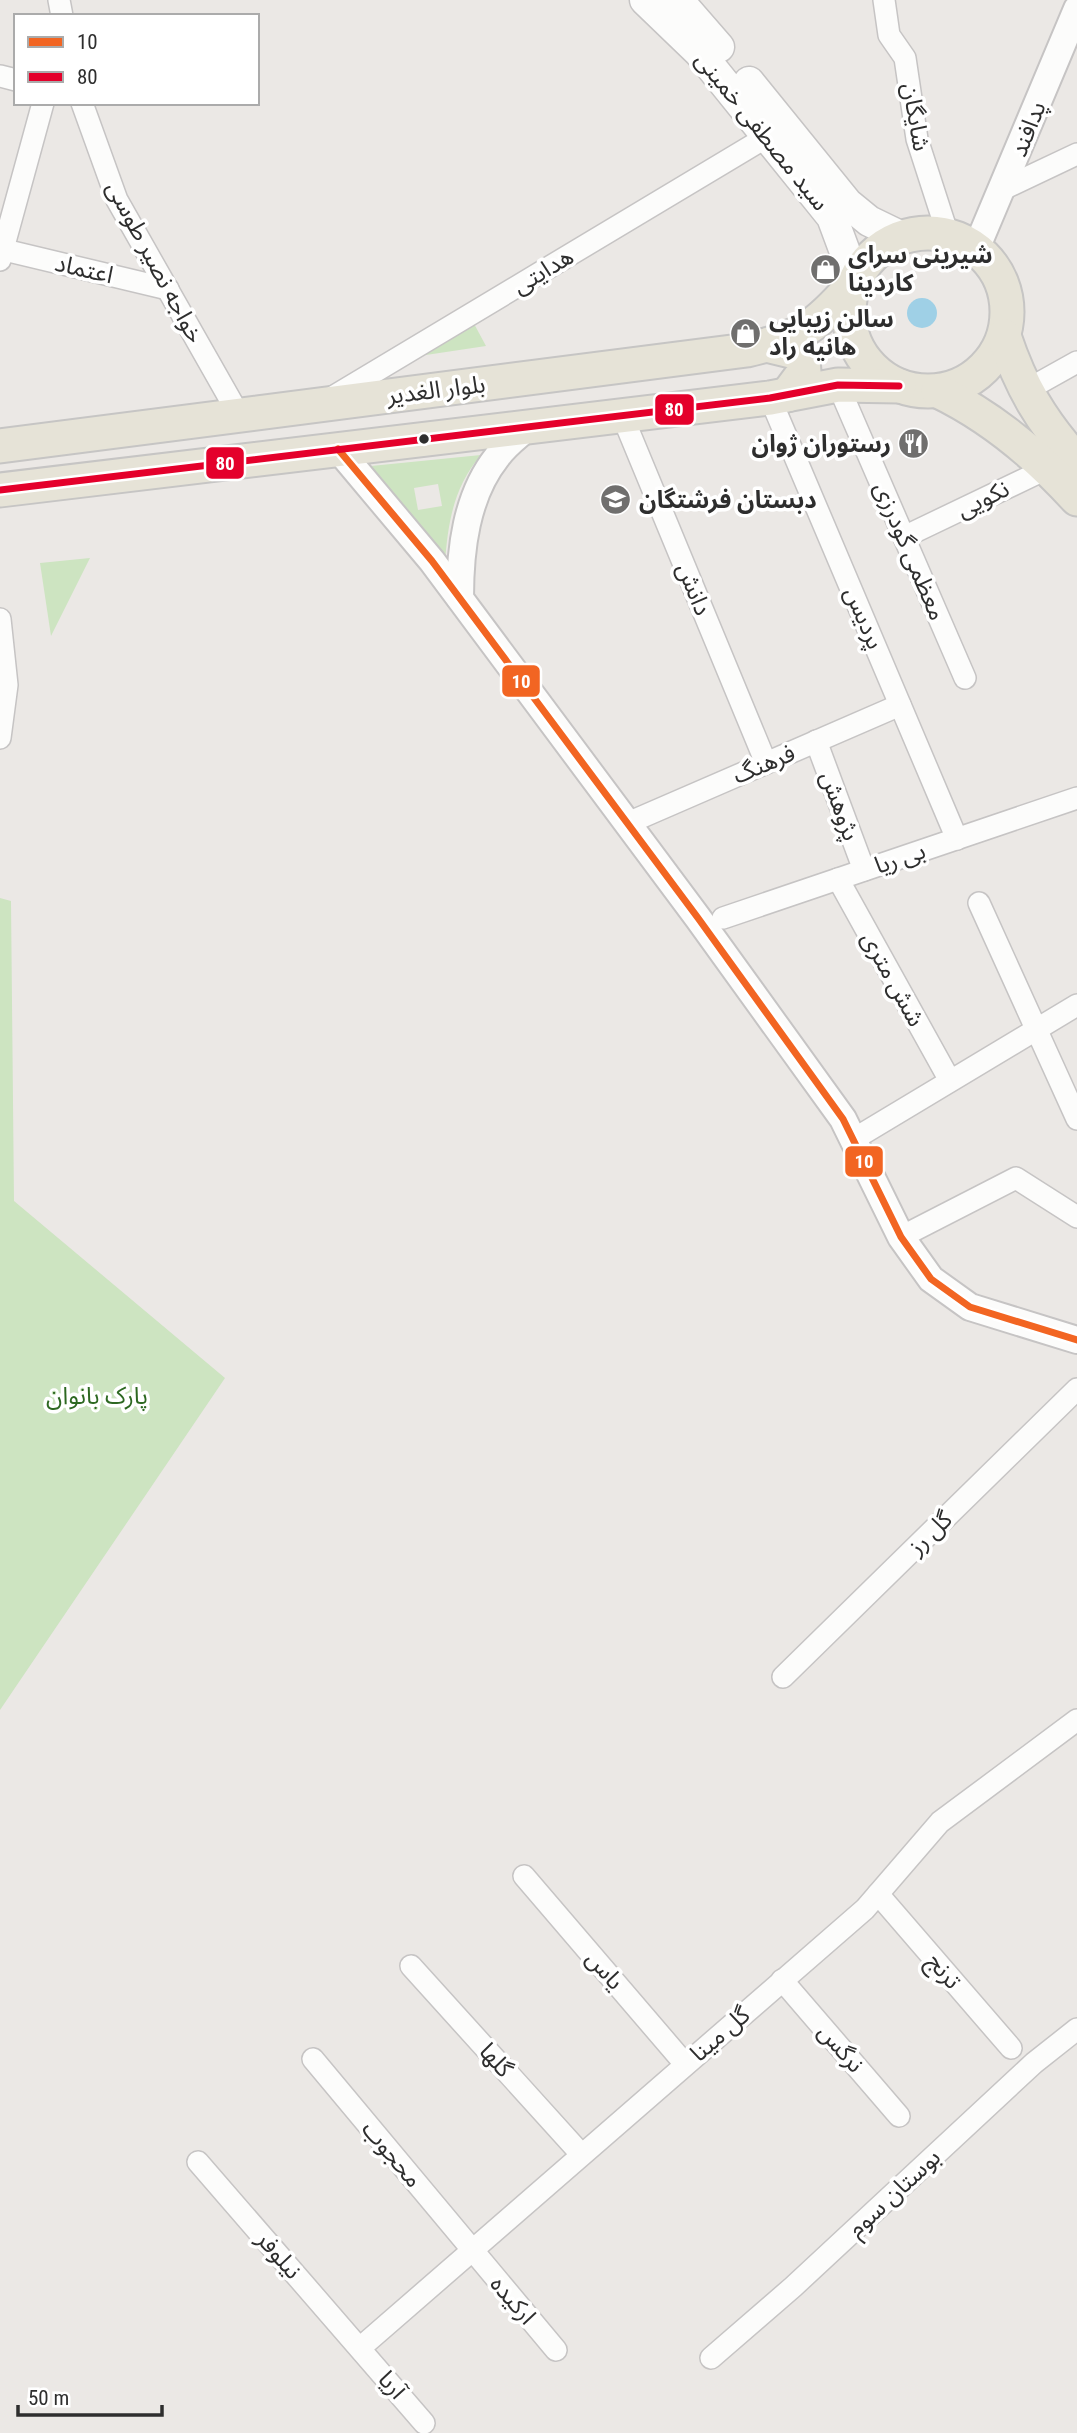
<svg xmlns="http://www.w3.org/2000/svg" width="1077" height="2433" font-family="'Roboto Condensed','Noto Sans Arabic',sans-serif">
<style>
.green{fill:#cde4c1;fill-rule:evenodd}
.water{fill:#9fd0e6}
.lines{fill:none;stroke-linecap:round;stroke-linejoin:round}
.minor-casing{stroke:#c6c4c4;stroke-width:24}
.tertiary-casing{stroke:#c6c4c4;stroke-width:30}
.secondary-casing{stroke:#c6c4c4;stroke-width:33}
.primary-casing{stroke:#c6c5c4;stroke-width:37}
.minor{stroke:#fcfcfb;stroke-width:21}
.tertiary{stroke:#fcfcfb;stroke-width:26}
.secondary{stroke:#fcfcfb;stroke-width:30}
.primary{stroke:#e6e3d7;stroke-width:33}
.bus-1-casing{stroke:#fff;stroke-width:12}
.bus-2-casing{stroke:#fff;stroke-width:12}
.bus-1{stroke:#f26522;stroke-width:7}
.bus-2{stroke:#e4002b;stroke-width:7}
.bus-dot{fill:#2e2e2e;stroke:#fff;stroke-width:2.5}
.labels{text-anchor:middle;stroke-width:7;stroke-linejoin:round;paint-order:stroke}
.street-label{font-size:24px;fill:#2e2e2e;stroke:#fff}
.poi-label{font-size:24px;font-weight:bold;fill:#2e2e2e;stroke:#fff;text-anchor:start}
.park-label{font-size:24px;fill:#2d6821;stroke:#fff}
.line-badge{stroke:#fff;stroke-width:2.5}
.badge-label{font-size:19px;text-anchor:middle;font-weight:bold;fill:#fff}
</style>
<rect width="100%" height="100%" fill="#ebe8e5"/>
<g class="green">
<path d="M 472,320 L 486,346 L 426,355 L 425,349 Z"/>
<path d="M 481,455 C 454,486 448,522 445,562 L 371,466 ZM 438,484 L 442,506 L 418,510 L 414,488 Z"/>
<path d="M 90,558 L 51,636 L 40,563 Z"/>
<path d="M 0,898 L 11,901 L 14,1201 L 225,1378 L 0,1710 Z"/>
</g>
<circle class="water" cx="922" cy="313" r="15"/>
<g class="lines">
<defs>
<g id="minor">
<path d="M 59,0 L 62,16"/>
<path d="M 884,0 L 889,35 L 905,58 L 917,139 L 948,235"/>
<path d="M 0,76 L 16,80"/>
<path d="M 82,103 L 117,200 L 239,415"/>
<path d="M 1003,189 L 1077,154"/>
<path d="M 0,249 L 168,289"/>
<path d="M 0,260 L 43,103"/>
<path d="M 838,385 L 965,678"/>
<path d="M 1025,391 L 1077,362"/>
<path d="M 331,398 L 768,136"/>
<path d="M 770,398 L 957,839"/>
<path d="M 622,415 L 766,763"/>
<path d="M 904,537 L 1048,468"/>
<path d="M 0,619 L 7,685 L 0,738"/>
<path d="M 816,741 L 864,870"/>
<path d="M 628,823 L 900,705"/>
<path d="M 838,879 L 949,1079"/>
<path d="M 979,903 L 1077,1119"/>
<path d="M 723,918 L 1077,798"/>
<path d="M 854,1139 L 1077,1005"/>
<path d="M 901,1237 L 1016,1178 L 1077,1217"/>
<path d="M 783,1677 L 1077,1389"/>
<path d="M 524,1876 L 685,2064"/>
<path d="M 878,1894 L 1011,2048"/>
<path d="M 411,1966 L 581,2154"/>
<path d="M 782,1980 L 899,2116"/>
<path d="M 313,2059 L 556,2350"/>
<path d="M 198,2162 L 424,2423"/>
<path d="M 360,2348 L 865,1909 L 940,1822 L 1077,1720"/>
<path d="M 711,2358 L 793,2287 L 1034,2063 L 1077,2029"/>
</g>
<g id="tertiary">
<path d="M 976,249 L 1077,9"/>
<path d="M 338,449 L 432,561 L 698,918 L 843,1119 L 901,1237 L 931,1279 L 970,1307 L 1077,1340"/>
<path d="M 460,598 C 460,550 466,496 497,457 C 505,445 518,436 529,426"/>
</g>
<g id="secondary">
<path d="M 645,0 L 699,52 L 832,217 L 855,279"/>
<path d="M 678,0 L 719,47"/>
<path d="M 749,82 L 847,203 L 869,221 L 902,237"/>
</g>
<g id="primary">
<circle cx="928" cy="312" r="79"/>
<path d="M 1004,336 C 1021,387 1041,421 1077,461"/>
<path d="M 766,345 L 795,352 L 803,359 L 804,372 L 787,395"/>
<path d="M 938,391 C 992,417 1036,454 1077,499"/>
<path d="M 0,446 L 747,350 C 801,337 815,328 852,286"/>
<path d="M 0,490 L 770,398 L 838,385 L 899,386"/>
</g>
</defs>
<use href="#minor" class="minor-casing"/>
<use href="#tertiary" class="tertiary-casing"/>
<use href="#secondary" class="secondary-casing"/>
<use href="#primary" class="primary-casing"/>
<use href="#minor" class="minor"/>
<use href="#tertiary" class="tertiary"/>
<use href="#secondary" class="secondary"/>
<use href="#primary" class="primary"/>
<defs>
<path id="bus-1" d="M 338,449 L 432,561 L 698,918 L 843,1119 L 901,1237 L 931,1279 L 970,1307 L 1077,1340"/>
<path id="bus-2" d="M 0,490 L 770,398 L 838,385 L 899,386"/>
</defs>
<use href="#bus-1" class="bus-1-casing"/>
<use href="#bus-2" class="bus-2-casing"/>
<use href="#bus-1" class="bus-1"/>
<use href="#bus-2" class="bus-2"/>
</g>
<defs>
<symbol id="shop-disc" viewBox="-11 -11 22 22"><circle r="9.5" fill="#706f6e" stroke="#fff"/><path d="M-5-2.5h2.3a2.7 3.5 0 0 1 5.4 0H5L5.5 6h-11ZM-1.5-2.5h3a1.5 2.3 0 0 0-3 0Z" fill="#fff"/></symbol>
<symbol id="restaurant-disc" viewBox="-11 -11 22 22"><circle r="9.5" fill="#706f6e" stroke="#fff"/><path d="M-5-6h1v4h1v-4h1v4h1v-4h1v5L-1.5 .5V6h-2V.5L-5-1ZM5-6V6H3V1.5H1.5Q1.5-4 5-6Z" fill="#fff"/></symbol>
<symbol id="school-disc" viewBox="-11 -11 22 22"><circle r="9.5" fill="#706f6e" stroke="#fff"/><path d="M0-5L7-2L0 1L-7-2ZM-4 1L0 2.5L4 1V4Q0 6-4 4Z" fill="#fff"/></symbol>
</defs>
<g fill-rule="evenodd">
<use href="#shop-disc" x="808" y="252" width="35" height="35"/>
<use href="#shop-disc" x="728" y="316" width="35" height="35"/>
<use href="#restaurant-disc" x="896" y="426" width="35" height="35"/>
<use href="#school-disc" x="598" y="482" width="35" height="35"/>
</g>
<circle class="bus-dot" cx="424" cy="439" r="6"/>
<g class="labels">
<g class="street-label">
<text transform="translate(916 117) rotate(80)" y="8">شایگان</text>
<text transform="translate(1028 129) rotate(-68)" y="8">پدافند</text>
<text transform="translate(762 131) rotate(51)" y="8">سید مصطفی خمینی</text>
<text transform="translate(155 262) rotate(62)" y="8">خواجه نصیر طوسی</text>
<text transform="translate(84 269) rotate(13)" y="8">اعتماد</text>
<text transform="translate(543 271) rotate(-31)" y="8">هدایتی</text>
<text transform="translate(436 390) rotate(-7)" y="8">بلوار الغدیر</text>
<text transform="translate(983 499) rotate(-26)" y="8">نکویی</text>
<text transform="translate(910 551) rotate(67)" y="8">معظمی گودرزی</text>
<text transform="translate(694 589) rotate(68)" y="8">دانش</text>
<text transform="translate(864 618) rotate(67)" y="8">پردیس</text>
<text transform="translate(764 764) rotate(-23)" y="8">فرهنگ</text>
<text transform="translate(840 806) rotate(70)" y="8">پژوهش</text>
<text transform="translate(900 858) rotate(-19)" y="8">بی ریا</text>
<text transform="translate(893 979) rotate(61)" y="8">شش متری</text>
<text transform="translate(930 1533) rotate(-44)" y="8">گل رز</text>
<text transform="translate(605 1970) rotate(49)" y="8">یاس</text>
<text transform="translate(944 1971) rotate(49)" y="8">ترنج</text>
<text transform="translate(720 2034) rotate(-41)" y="8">گل مینا</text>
<text transform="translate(841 2048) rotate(49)" y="8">نرگس</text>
<text transform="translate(496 2060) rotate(48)" y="8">گلها</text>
<text transform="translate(392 2154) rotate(50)" y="8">محجوب</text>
<text transform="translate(894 2193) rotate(-43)" y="8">بوستان سوم</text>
<text transform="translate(279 2255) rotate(49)" y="8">نیلوفر</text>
<text transform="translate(513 2300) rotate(49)" y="8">ارکیده</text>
<text transform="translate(392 2385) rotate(49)" y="8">آریا</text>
</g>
<g class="poi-label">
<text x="848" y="263">شیرینی سرای<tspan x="848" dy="28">کاردینا</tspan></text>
<text x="769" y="327">سالن زیبایی<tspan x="769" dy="28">هانيه راد</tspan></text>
<text x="891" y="452" text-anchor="end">رستوران ژوان</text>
<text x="639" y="508">دبستان فرشتگان</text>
</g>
<g class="park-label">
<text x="97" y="1404">پارک بانوان</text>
</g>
</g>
<g class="line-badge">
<rect x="654" y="393" width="41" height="33" rx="7" fill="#e4002b"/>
<rect x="205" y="446" width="40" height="34" rx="7" fill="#e4002b"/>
<rect x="501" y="664" width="40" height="34" rx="7" fill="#f26522"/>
<rect x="844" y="1145" width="40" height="33" rx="7" fill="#f26522"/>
</g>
<g class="badge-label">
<text x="674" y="416">80</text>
<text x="225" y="470">80</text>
<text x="521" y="688">10</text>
<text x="864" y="1168">10</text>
</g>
<rect x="14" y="14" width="245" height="91" fill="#ffffff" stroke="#ababab" stroke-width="2"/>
<rect x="28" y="37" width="35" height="10" fill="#f26522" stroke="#ababab" stroke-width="2"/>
<text x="77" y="49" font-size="21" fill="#2e2e2e">10</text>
<rect x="28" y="72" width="35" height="10" fill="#e4002b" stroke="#ababab" stroke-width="2"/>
<text x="77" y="84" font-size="21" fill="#2e2e2e">80</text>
<path d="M18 2405v10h144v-10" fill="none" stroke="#2e2e2e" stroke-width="3.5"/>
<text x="28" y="2405" font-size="21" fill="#2e2e2e" stroke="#ffffff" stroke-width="5" paint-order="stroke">50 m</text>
</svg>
